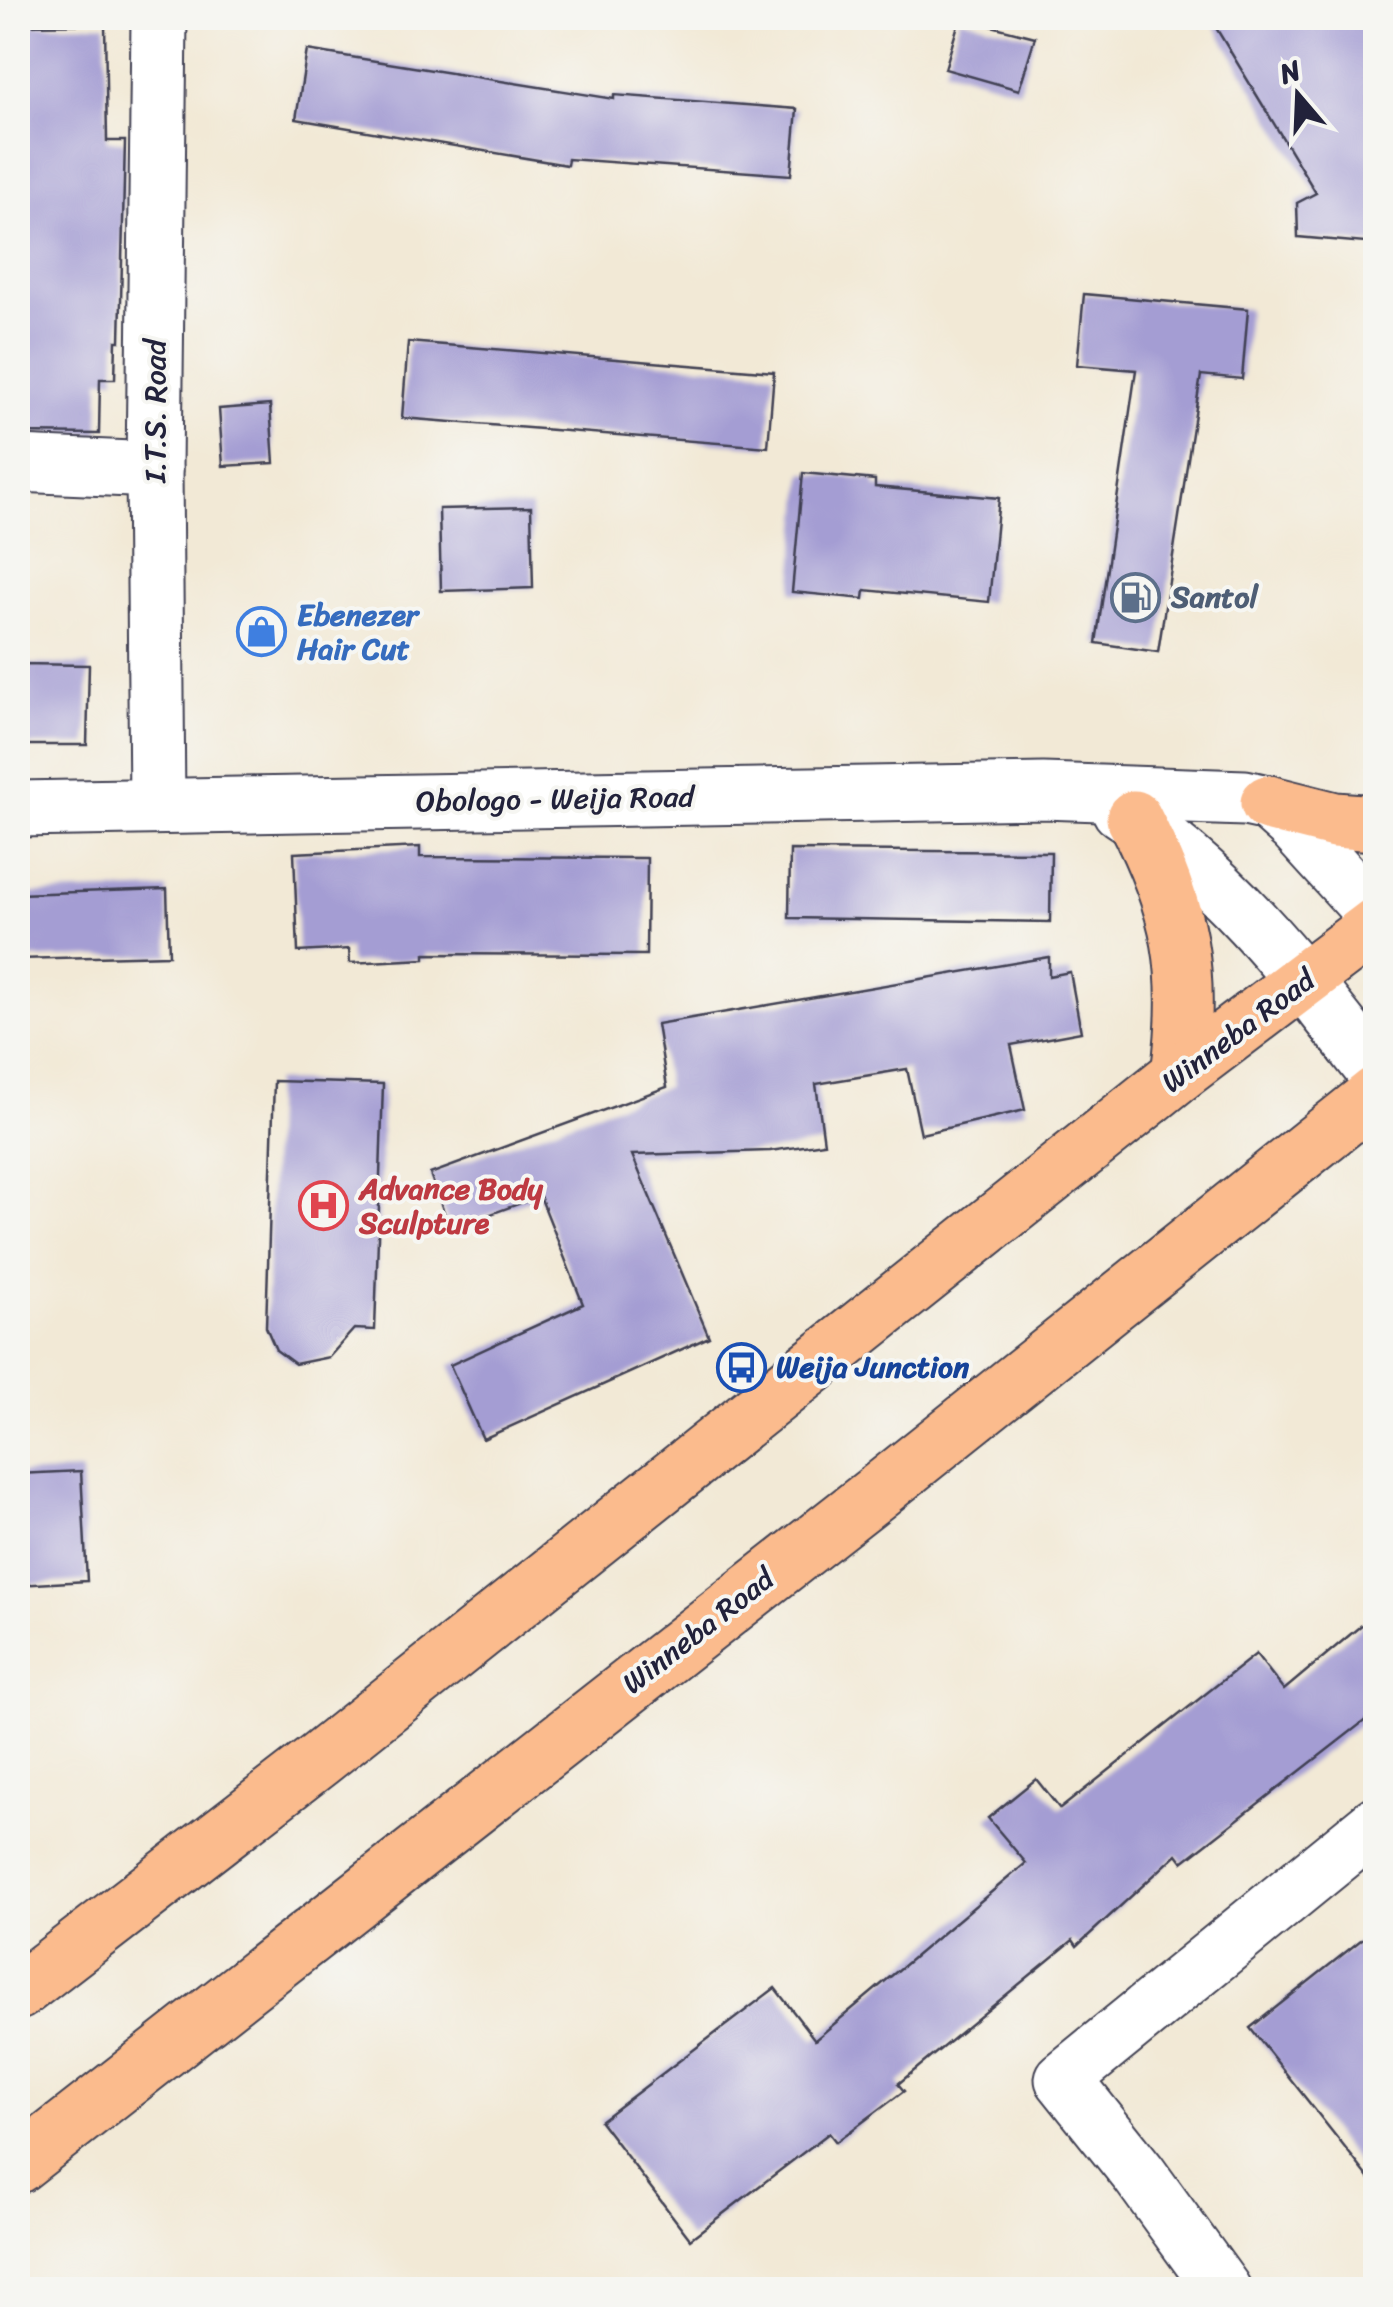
<svg xmlns="http://www.w3.org/2000/svg" width="1393" height="2307" font-family="Sriracha,sans-serif">
<style>
.building{fill:#a49dd3}
.lines{fill:none;stroke-linecap:round;stroke-linejoin:round}
.minor-casing{stroke:#414052;stroke-width:59}
.tertiary-casing{stroke:#414052;stroke-width:59}
.trunk-casing{stroke:#414052;stroke-width:59}
.minor{stroke:#fff;stroke-width:55}
.tertiary{stroke:#fff;stroke-width:55}
.trunk{stroke:#fbbb8d;stroke-width:55}
.labels{text-anchor:middle;stroke-width:8;stroke-linejoin:round;paint-order:stroke}
.street-label{font-size:30px;fill:#22223b;stroke:#f6f6f2}
.service-label{font-size:30px;font-weight:bold;fill:#4e5e75;stroke:#f6f6f2;text-anchor:start}
.shop-label{font-size:30px;font-weight:bold;fill:#366cbe;stroke:#f6f6f2;text-anchor:start}
.health-label{font-size:30px;font-weight:bold;fill:#be3a42;stroke:#f6f6f2;text-anchor:start}
.transit-label{font-size:30px;font-weight:bold;fill:#164399;stroke:#f6f6f2;text-anchor:start}
</style>
<rect width="100%" height="100%" fill="#f6f6f2"/>
<filter id="ink" filterUnits="userSpaceOnUse"><feTurbulence type="fractalNoise" baseFrequency=".01" numOctaves="2"/><feDisplacementMap in="SourceGraphic" scale="20" xChannelSelector="R" yChannelSelector="G"/><feConvolveMatrix kernelMatrix="1 2 1 2 8 2 1 2 1" color-interpolation-filters="sRGB"/></filter>
<filter id="wash" filterUnits="userSpaceOnUse"><feTurbulence type="fractalNoise" baseFrequency=".0048" numOctaves="4" result="noise"/><feDisplacementMap in="SourceGraphic" scale="40" xChannelSelector="R" yChannelSelector="G"/><feGaussianBlur stdDeviation="2.25" result="paint"/><feColorMatrix in="noise" values="0 0 0 0 0 0 0 0 0 0 0 0 0 0 0 0 0 1.4 0 .05"/><feComposite in="paint" operator="in"/></filter>
<g filter="url(#wash)">
<rect width="100%" height="100%" fill="#f2e9d6"/>
<g id="blocks">
<g class="building">
<path d="M 960,18 L 1035,37 L 1019,90 L 945,69 Z"/>
<path d="M 1210,18 L 1376,18 L 1376,244 L 1298,237 L 1297,203 L 1316,193 Z"/>
<path d="M 105,24 L 107,141 L 125,141 L 120,341 L 116,341 L 115,379 L 100,379 L 99,434 L 18,433 L 18,25 Z"/>
<path d="M 307,50 L 614,99 L 614,95 L 797,109 L 791,175 L 568,159 L 567,165 L 296,119 Z"/>
<path d="M 1084,294 L 1248,309 L 1242,379 L 1201,375 L 1158,652 L 1096,643 L 1136,370 L 1077,365 Z"/>
<path d="M 408,342 L 774,372 L 768,447 L 402,418 Z"/>
<path d="M 270,405 L 274,463 L 223,466 L 219,409 Z"/>
<path d="M 803,473 L 875,480 L 875,487 L 999,498 L 989,602 L 865,590 L 864,599 L 792,592 Z"/>
<path d="M 531,507 L 533,588 L 441,591 L 439,509 Z"/>
<path d="M 18,664 L 89,665 L 87,745 L 18,745 Z"/>
<path d="M 420,847 L 420,857 L 647,858 L 646,955 L 425,954 L 425,959 L 350,963 L 349,949 L 298,952 L 294,853 Z"/>
<path d="M 790,850 L 1051,852 L 1050,922 L 789,918 Z"/>
<path d="M 167,889 L 169,955 L 18,959 L 18,894 Z"/>
<path d="M 1049,957 L 1049,976 L 1070,972 L 1081,1032 L 1011,1045 L 1025,1110 L 921,1134 L 907,1069 L 816,1084 L 824,1143 L 770,1151 L 632,1155 L 709,1337 L 483,1439 L 450,1365 L 583,1304 L 540,1196 L 450,1229 L 430,1174 L 667,1087 L 657,1024 Z"/>
<path d="M 274,1081 L 383,1084 L 375,1330 L 354,1329 L 329,1357 L 295,1364 L 276,1350 L 266,1327 Z"/>
<path d="M 81,1471 L 87,1581 L 18,1585 L 18,1474 Z"/>
<path d="M 1376,1613 L 1376,1712 L 1183,1862 L 1177,1854 L 1077,1946 L 1073,1940 L 898,2084 L 904,2091 L 836,2142 L 829,2133 L 690,2239 L 600,2121 L 775,1988 L 815,2040 L 1026,1863 L 988,1818 L 1036,1779 L 1060,1809 L 1256,1654 L 1284,1690 Z"/>
<path d="M 1376,1928 L 1376,2187 L 1250,2028 Z"/>
</g>
</g>
</g>
<g filter="url(#ink)">
<use href="#blocks" fill-opacity="0" stroke="#414052" stroke-width="2.5"/>
<g class="lines">
<defs>
<g id="minor">
<path d="M 18,464 L 154,470"/>
<path d="M 157,805 L 154,470 L 159,18"/>
<path d="M 1223,2290 L 1139,2174 L 1063,2079 L 1376,1824"/>
</g>
<g id="tertiary">
<path d="M 18,809 L 1043,791 L 1245,798 L 1268,803 L 1295,827 L 1376,916"/>
<path d="M 1120,810 C 1225,876 1300,976 1376,1073"/>
</g>
<g id="trunk">
<path d="M 1268,803 L 1335,820 L 1376,823"/>
<path d="M 1134,818 C 1181,909 1193,972 1179,1074"/>
<path d="M 18,1992 L 320,1759 L 1179,1074 L 1376,925"/>
<path d="M 18,2165 L 875,1494 L 1376,1094"/>
</g>
</defs>
<use href="#minor" class="minor-casing"/>
<use href="#tertiary" class="tertiary-casing"/>
<use href="#trunk" class="trunk-casing"/>
<use href="#minor" class="minor"/>
<use href="#tertiary" class="tertiary"/>
<use href="#trunk" class="trunk"/>
</g>
</g>
<defs>
<symbol id="fuel-ring" viewBox="-11 -11 22 22"><circle r="9.5" fill="#f6f6f2" stroke="#5c6f8a" stroke-width="1.5"/><path d="M-5.5-6h7V0h2V4h1.3V-2.5L3-4.5l.8-.8L6-3V5H2.5V1h-1V6h-7ZM-4.2-4.7v3.2H.2V-4.7Z" fill="#5c6f8a"/></symbol>
<symbol id="shop-ring" viewBox="-11 -11 22 22"><circle r="9.5" fill="#f6f6f2" stroke="#3f7fe0" stroke-width="1.5"/><path d="M-5-2.5h2.3a2.7 3.5 0 0 1 5.4 0H5L5.5 6h-11ZM-1.5-2.5h3a1.5 2.3 0 0 0-3 0Z" fill="#3f7fe0"/></symbol>
<symbol id="hospital-ring" viewBox="-11 -11 22 22"><circle r="9.5" fill="#f6f6f2" stroke="#e0444e" stroke-width="1.5"/><path d="M-5-5h3v3.5h4V-5h3V5h-3V1.5h-4V5h-3Z" fill="#e0444e"/></symbol>
<symbol id="bus-ring" viewBox="-11 -11 22 22"><circle r="9.5" fill="#f6f6f2" stroke="#1a4fb4" stroke-width="1.5"/><path d="M-5-6H5V4H4V6H2V4H-2V6H-4V4H-5ZM-3.5-4V0h7V-4ZM-3.5 1.2v1.5H-2V1.2ZM2 1.2v1.5H3.5V1.2Z" fill="#1a4fb4"/></symbol>
</defs>
<g fill-rule="evenodd">
<use href="#fuel-ring" x="1108" y="570" width="55" height="55"/>
<use href="#shop-ring" x="234" y="604" width="55" height="55"/>
<use href="#hospital-ring" x="296" y="1178" width="55" height="55"/>
<use href="#bus-ring" x="714" y="1340" width="55" height="55"/>
</g>
<g class="labels">
<g class="street-label">
<text transform="translate(155 411) rotate(-90)" y="10">I.T.S. Road</text>
<text transform="translate(555 799) rotate(-1)" y="10">Obologo - Weija Road</text>
<text transform="translate(1238 1031) rotate(-37)" y="10">Winneba Road</text>
<text transform="translate(698 1631) rotate(-38)" y="10">Winneba Road</text>
</g>
<g class="service-label">
<text x="1171" y="607">Santol</text>
</g>
<g class="shop-label">
<text x="297" y="625">Ebenezer<tspan x="297" dy="34">Hair Cut</tspan></text>
</g>
<g class="health-label">
<text x="359" y="1199">Advance Body<tspan x="359" dy="34">Sculpture</tspan></text>
</g>
<g class="transit-label">
<text x="776" y="1377">Weija Junction</text>
</g>
</g>
<rect width="1393" height="2307" fill="none" stroke="#f6f6f2" stroke-width="60"/>
<g transform="translate(1298 95) rotate(341)" stroke="#f6f6f2" stroke-width="8" paint-order="stroke">
<path d="M0-8L18 38L0 25L-18 38Z" fill="#22223b"/>
<text y="-15" font-size="28" font-weight="bold" text-anchor="middle" fill="#22223b">N</text>
</g>
</svg>
